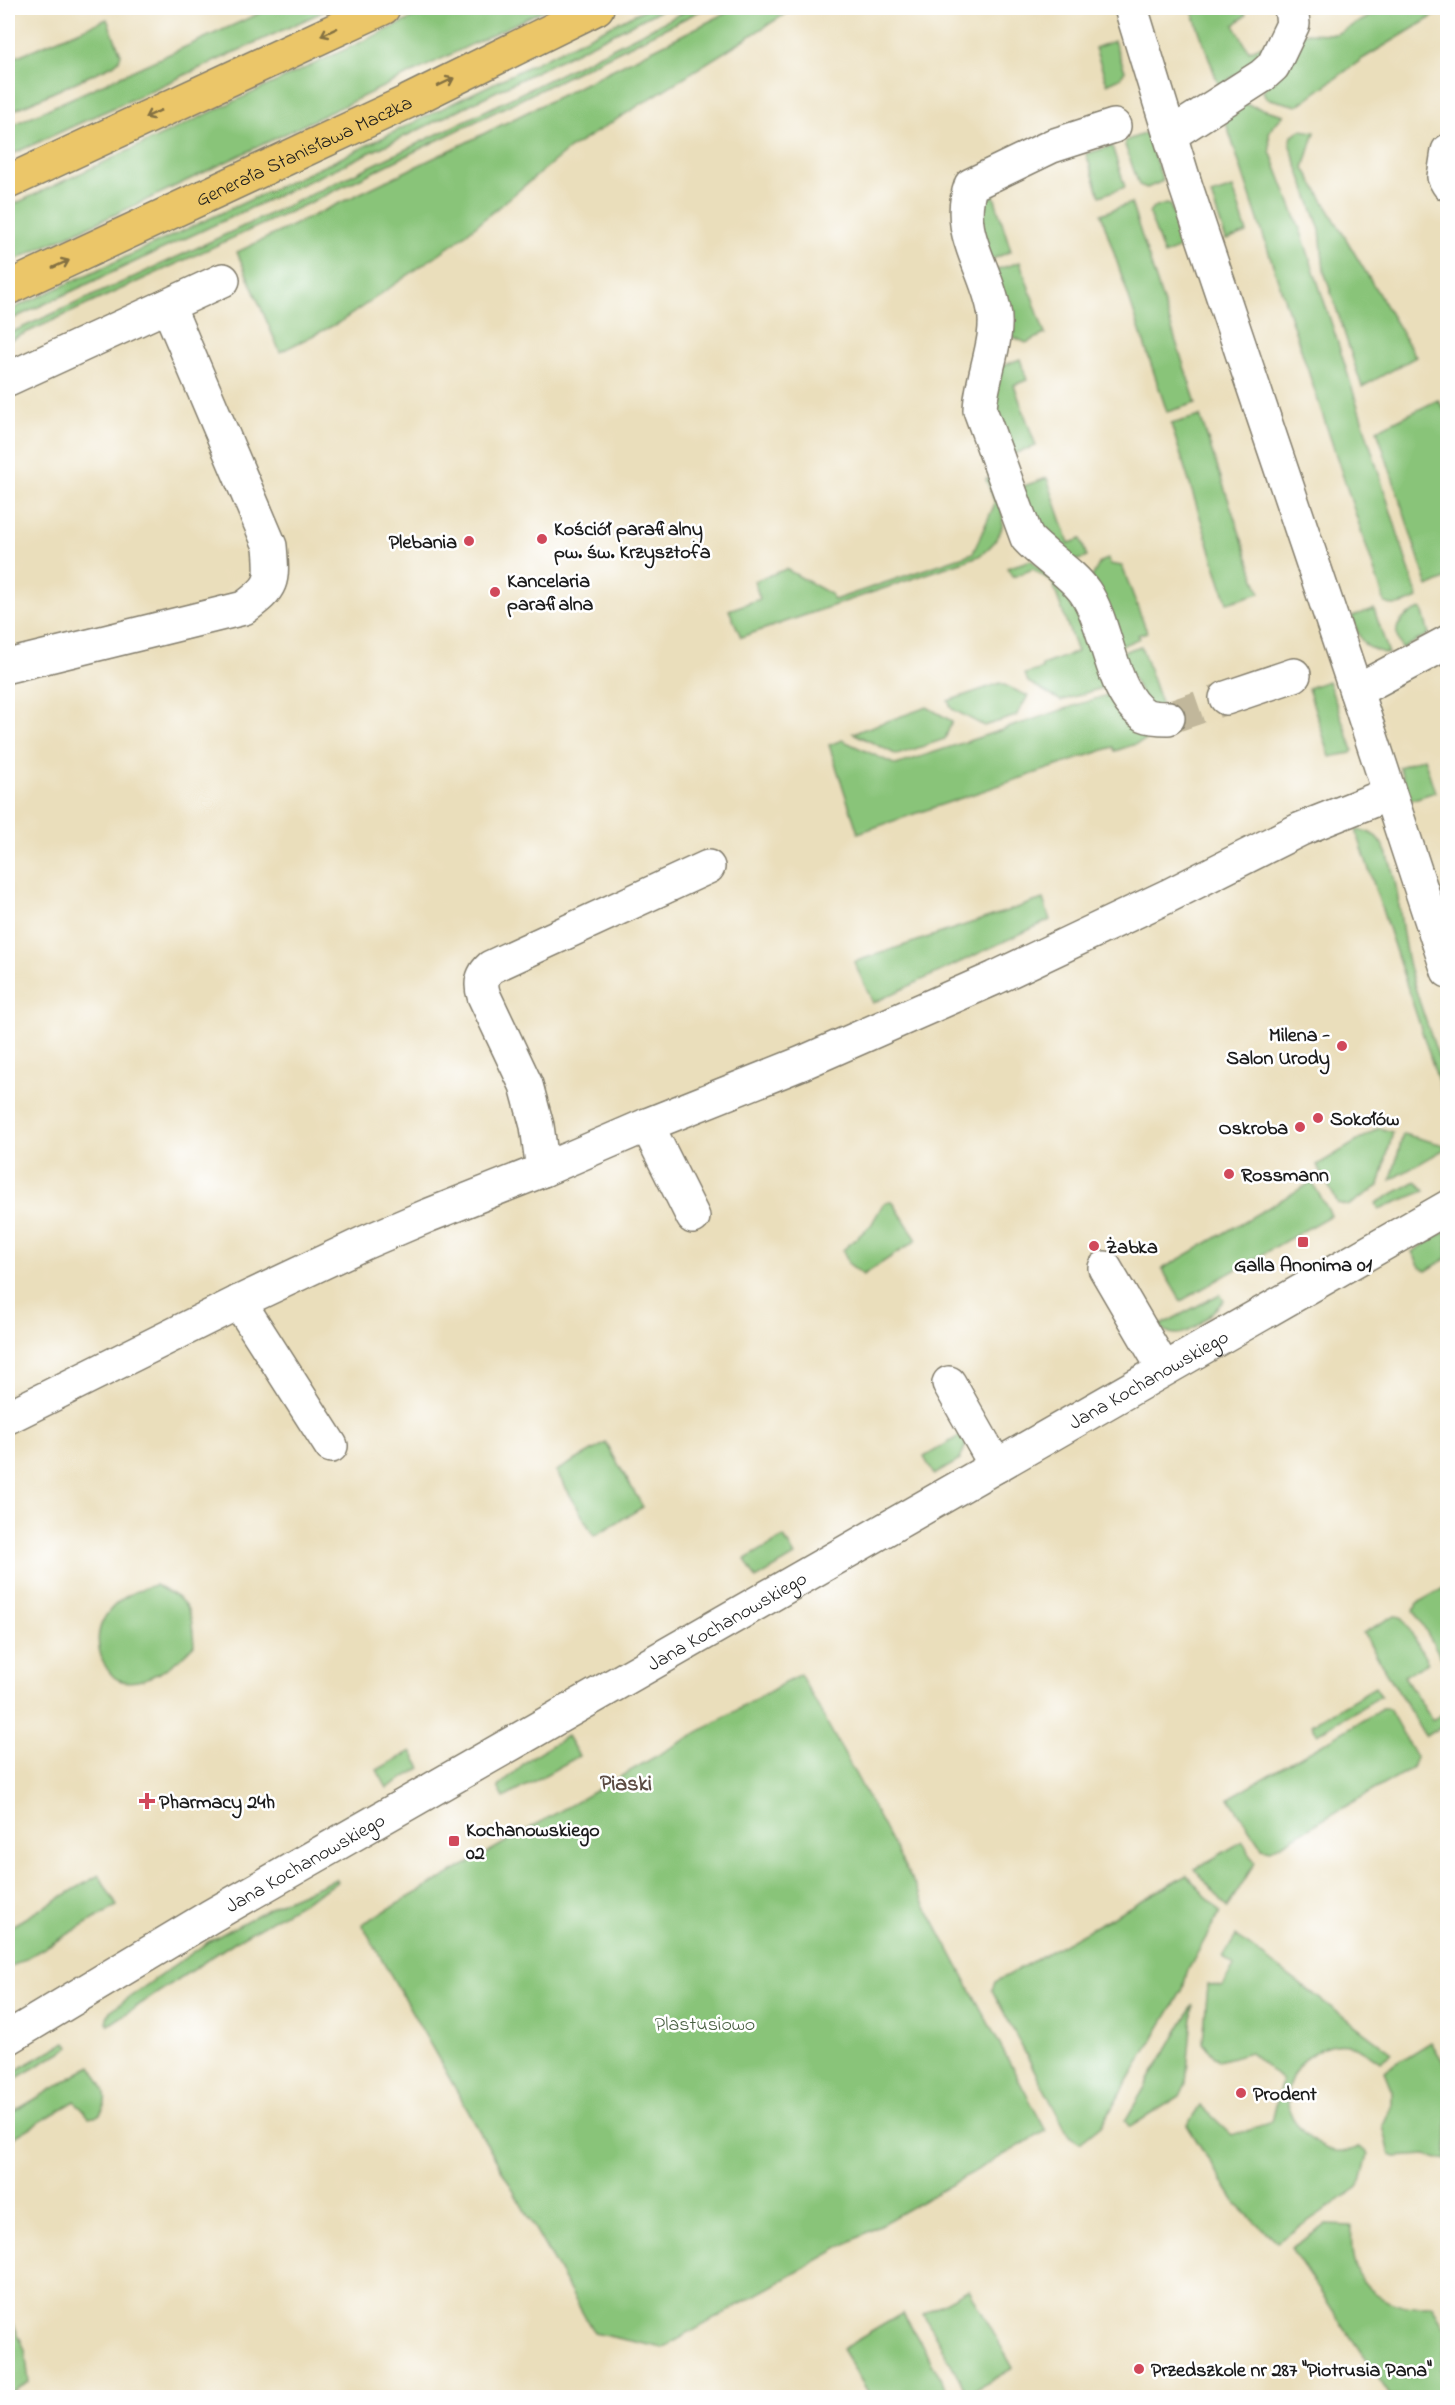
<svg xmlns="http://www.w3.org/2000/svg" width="1455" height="2405" font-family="'Indie Flower',sans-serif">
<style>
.green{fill:#89c479;stroke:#52704a;stroke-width:1.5}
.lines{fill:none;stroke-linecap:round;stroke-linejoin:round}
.minor-tunnel{stroke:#c1b79b;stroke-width:33;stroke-dasharray:33 16;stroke-linecap:butt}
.minor-casing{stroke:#837d6c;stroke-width:36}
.major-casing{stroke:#837d6c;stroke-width:36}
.minor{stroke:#fff;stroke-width:33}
.major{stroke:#ebc669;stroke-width:33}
.oneway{stroke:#847142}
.poi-dot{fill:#d1495b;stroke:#fff;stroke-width:2}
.labels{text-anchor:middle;stroke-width:5;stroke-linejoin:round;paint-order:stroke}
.street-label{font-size:20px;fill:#1c1c1c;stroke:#fff}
.poi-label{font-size:20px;font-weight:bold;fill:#1c1c1c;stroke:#fff;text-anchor:start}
.park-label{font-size:20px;fill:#485f41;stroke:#fff}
.quarter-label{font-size:22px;font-weight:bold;fill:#5b4b43;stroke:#fff}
</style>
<rect width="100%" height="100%" fill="#fff"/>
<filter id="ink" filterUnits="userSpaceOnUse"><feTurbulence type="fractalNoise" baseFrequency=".0167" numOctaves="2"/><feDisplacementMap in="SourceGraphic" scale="12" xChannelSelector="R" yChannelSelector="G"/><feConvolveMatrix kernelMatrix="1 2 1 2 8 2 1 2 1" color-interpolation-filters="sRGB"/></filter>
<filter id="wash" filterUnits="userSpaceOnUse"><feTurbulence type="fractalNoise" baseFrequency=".008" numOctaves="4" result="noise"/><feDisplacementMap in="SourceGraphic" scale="24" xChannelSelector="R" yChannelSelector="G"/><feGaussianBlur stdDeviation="1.35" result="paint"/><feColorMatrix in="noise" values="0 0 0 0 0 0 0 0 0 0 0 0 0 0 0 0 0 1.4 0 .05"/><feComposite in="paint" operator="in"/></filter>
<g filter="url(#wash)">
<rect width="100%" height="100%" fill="#eadebb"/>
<g class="green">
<path d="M 271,8 L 331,8 L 8,156 L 8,127 Z"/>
<path d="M 434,8 L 548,8 L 140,203 L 8,263 L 8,207 Z"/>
<path d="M 647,8 L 665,8 L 414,132 L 8,321 L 8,311 L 337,160 Z"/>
<path d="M 692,8 L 706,8 L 320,198 L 8,341 L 8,334 C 238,231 467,122 692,8 Z"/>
<path d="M 736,8 L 795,8 L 569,149 L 456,242 L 340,322 L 280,352 L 237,252 L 463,144 Z"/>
<path d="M 1191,8 L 1242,8 L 1246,15 L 1234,25 L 1249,51 L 1271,41 L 1269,53 L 1219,86 Z"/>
<path d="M 1386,8 L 1447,8 L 1364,58 L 1297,106 L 1266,98 L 1263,91 L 1304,33 L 1336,34 Z"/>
<path d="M 107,19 L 121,54 L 119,60 L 113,65 L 8,113 L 8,60 Z"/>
<path d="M 1114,41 L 1125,71 L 1120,78 L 1107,84 L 1095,48 Z"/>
<path d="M 1241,103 L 1284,115 L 1273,126 L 1269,133 L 1270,151 L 1300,229 L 1337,340 L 1418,598 C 1407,603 1396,608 1385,603 L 1223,114 Z"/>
<path d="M 1301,130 L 1315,132 L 1304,168 L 1416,357 L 1362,387 L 1324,271 L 1320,230 L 1290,146 L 1292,135 Z"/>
<path d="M 1146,133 L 1163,181 L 1147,188 L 1139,185 L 1125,145 L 1125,141 Z"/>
<path d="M 1112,146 L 1125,187 L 1100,196 L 1086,154 Z"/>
<path d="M 990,183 L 1011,251 L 991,260 L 977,224 L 978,196 Z"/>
<path d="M 1233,188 L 1247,233 L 1226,240 L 1211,195 Z"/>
<path d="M 1131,203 L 1196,403 L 1167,412 L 1101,214 Z"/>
<path d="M 1166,204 L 1170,205 L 1184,246 L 1164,255 L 1149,213 L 1153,208 Z"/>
<path d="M 1020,262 L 1045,334 L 1026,343 L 1007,334 L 992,271 Z"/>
<path d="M 1020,359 L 1027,380 L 1014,385 L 1036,446 L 1008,456 L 993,408 L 1000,367 Z"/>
<path d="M 1438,400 L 1447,414 L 1447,578 L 1428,587 L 1377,430 Z"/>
<path d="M 1200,416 L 1260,593 L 1227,603 L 1171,424 Z"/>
<path d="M 992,477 C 1003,511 1014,531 979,556 L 741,637 L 729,610 L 760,599 L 754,581 L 786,569 L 831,594 L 834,600 L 973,553 L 995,503 L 986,479 Z"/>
<path d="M 1047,478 L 1069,543 L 1081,539 L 1087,557 L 1069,563 L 1037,536 L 1018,488 Z"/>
<path d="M 1108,559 L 1110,564 L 1122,566 L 1147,632 L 1138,635 L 1140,638 L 1119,647 L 1090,581 L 1100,562 Z"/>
<path d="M 1031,560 L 1083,605 L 1108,686 L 1061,701 L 1028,682 L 1025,674 L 1042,669 L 1042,665 L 1077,652 L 1052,582 L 1033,569 L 1013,577 L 1007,568 Z"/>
<path d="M 1374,609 L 1389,654 C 1361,648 1361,642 1352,616 Z"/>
<path d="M 1422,609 L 1429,634 L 1402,649 C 1400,644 1397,639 1397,635 C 1394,622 1411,611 1422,609 Z"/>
<path d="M 1141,646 L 1163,709 L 1147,705 L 1120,653 Z"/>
<path d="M 1328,681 L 1353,750 L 1351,753 L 1330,757 L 1308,688 Z"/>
<path d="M 1000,683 L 1028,696 L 1016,716 L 984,726 L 952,709 L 948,701 Z"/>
<path d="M 1110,694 L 1173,733 L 1150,739 L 1115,751 L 1113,747 L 858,833 L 829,745 L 842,740 L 896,765 Z"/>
<path d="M 927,707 L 952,721 L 945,739 L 897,755 L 853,733 Z"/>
<path d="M 1424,758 L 1435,792 L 1411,800 L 1399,767 Z"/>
<path d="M 1356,830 C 1365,830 1374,833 1380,841 C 1401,871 1399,933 1410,970 C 1420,1008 1435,1045 1447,1082 L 1447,1098 L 1443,1096 Z"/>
<path d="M 1043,899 L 1050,920 L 873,1003 L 854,962 Z"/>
<path d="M 1379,1128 L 1393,1132 L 1379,1186 L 1348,1206 L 1338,1203 L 1317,1165 Z"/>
<path d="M 1403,1134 L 1444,1145 L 1445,1149 L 1391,1180 Z"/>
<path d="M 1416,1181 L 1425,1191 L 1379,1209 L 1376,1203 Z"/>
<path d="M 1312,1182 L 1331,1215 L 1181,1301 L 1162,1269 Z"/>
<path d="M 892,1201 L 917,1240 L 863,1275 L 848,1263 L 843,1250 L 871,1225 L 883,1204 Z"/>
<path d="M 1447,1230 L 1447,1258 L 1426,1271 L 1420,1267 L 1412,1252 Z"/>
<path d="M 1220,1294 L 1224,1301 C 1206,1317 1182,1349 1159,1326 Z"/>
<path d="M 961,1435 L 966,1444 L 960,1460 L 934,1475 L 924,1457 Z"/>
<path d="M 606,1443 L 643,1507 L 594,1536 L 556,1471 Z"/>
<path d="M 784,1537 L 795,1556 L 756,1579 L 745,1559 Z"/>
<path d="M 155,1585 C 190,1603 191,1606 194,1645 C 179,1662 143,1689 119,1680 C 111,1677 105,1666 102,1659 C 87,1619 121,1593 155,1585 Z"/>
<path d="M 1447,1586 L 1447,1668 L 1414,1610 L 1417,1603 Z"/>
<path d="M 1395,1615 L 1403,1618 L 1428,1663 L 1404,1676 L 1432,1720 L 1444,1713 L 1447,1724 L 1425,1736 L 1363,1633 Z"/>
<path d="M 800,1674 L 858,1779 L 1046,2131 L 663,2348 L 594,2333 L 362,1924 Z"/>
<path d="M 1375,1687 L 1381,1696 L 1317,1734 L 1312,1724 Z"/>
<path d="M 1382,1709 L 1389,1709 L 1416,1757 L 1412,1768 L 1271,1850 L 1262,1848 L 1229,1798 Z"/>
<path d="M 567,1736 L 579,1756 L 504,1798 L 498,1787 L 530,1758 Z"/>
<path d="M 411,1751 L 421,1768 L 387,1788 L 377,1770 Z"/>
<path d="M 1243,1841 L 1255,1863 L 1227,1908 L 1195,1869 Z"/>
<path d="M 99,1875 L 117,1906 L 8,1969 L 8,1928 Z"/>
<path d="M 1187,1875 L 1220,1912 L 1187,1972 L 1183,1989 L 1101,2126 L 1080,2143 L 1069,2136 L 992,1990 L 995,1982 Z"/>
<path d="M 336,1879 L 338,1882 L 236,1941 L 109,2025 C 105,2021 107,2016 110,2011 L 208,1942 L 275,1905 Z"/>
<path d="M 1236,1936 L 1392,2053 L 1380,2062 C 1371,2056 1362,2048 1352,2046 C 1317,2037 1279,2073 1289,2109 C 1293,2122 1303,2133 1313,2141 C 1329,2153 1343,2154 1360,2147 L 1368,2154 L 1360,2186 L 1277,2242 L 1237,2205 L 1187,2125 L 1200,2105 L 1232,2135 L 1272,2122 L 1282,2080 L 1250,2052 L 1219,2061 L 1203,2042 L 1208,1984 L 1222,1987 L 1234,1966 L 1223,1957 Z"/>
<path d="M 1193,2005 L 1186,2083 L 1180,2096 L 1130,2127 L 1125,2121 Z"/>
<path d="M 66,2042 L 70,2047 L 8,2083 L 8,2075 Z"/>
<path d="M 1431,2042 L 1447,2068 L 1447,2160 L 1426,2155 L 1395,2157 L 1390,2155 L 1383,2125 L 1392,2104 L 1392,2091 L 1384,2071 Z"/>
<path d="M 91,2066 C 102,2083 113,2098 99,2115 L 89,2117 L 75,2101 L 8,2141 L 8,2115 Z"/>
<path d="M 1326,2225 L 1352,2226 C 1351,2242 1351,2258 1358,2273 C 1371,2299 1406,2311 1432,2306 L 1447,2331 L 1441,2372 L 1440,2397 L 1391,2397 L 1291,2248 Z"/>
<path d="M 969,2289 L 1013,2368 L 968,2394 L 923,2314 Z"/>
<path d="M 8,2311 L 25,2350 L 29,2382 L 8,2395 Z"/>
<path d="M 903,2313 L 952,2397 L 871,2397 L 842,2349 Z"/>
</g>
</g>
<g filter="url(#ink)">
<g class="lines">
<path class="minor-tunnel" d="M 1168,718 L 1226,698"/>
<defs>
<g id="minor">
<path d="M 1131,8 L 1186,187 L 1356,691 L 1448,971"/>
<path d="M 1114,126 L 1052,146 L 971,185 C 954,232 986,266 994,310 C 1000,339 981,378 980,410 L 1027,538 C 1044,557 1071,572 1085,592 C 1108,625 1111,696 1145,715 C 1152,718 1161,718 1168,718"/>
<path d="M 1170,135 L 1262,76 L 1273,66 L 1293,24 L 1291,8"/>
<path d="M 1448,151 L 1444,177 L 1448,184"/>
<path d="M 8,379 L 223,280"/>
<path d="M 8,666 L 244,608 C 274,586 273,582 270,546 L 168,306"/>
<path d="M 1356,691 L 1448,642"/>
<path d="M 1226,698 L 1294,675"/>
<path d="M 647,1125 L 693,1217"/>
<path d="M 543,1170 L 537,1126 L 526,1085 L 484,996 C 480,984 481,976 491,967 L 708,867"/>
<path d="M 1105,1268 L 1164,1369"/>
<path d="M 239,1302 L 331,1446"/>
<path d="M 949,1383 L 996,1466"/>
<path d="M 8,1417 L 239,1302 L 364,1243 L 427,1216 L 543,1170 L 647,1125 L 802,1063 L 995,978 L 1168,896 L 1301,829 L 1389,794"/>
<path id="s1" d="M 8,2038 L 211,1916 L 1448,1207"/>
</g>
<g id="major">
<path d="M 8,182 L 383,8"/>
<path id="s2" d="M 8,288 L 407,102 L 597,8"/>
</g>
</defs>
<use href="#minor" class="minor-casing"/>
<use href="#major" class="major-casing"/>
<use href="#minor" class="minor"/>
<use href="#major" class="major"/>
</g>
<defs><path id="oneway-shaft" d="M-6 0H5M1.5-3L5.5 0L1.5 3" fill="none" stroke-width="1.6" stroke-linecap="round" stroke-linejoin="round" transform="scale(1.5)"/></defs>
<g class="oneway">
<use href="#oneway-shaft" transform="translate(329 32) rotate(155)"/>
<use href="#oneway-shaft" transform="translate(446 82) rotate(-26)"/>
<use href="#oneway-shaft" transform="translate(153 114) rotate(155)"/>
<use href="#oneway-shaft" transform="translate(61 264) rotate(-24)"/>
</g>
</g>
<g class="poi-dot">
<circle cx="542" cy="539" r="6"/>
<circle cx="469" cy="541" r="6"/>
<circle cx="495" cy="592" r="6"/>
<circle cx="1342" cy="1046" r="6"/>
<circle cx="1318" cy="1118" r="6"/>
<circle cx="1300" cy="1127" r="6"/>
<circle cx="1229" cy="1174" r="6"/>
<rect x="1297" y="1236" width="12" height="12" rx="3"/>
<circle cx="1094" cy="1246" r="6"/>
<path d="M144 1792h6v6h6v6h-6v6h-6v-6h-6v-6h6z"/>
<rect x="448" y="1835" width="12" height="12" rx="3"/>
<circle cx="1241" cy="2093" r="6"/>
<circle cx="1139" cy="2369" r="6"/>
</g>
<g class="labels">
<g class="street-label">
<text dy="7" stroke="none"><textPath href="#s2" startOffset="326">Generała Stanisława Maczka</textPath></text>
<text dy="7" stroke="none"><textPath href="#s1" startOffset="1317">Jana Kochanowskiego</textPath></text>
<text dy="7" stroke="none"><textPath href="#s1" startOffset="831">Jana Kochanowskiego</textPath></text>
<text dy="7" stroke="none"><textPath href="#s1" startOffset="345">Jana Kochanowskiego</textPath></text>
</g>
<g class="poi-label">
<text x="554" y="535">Kościół parafialny<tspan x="554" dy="23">pw. św. Krzysztofa</tspan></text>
<text x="457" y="548" text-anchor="end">Plebania</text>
<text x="507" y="587">Kancelaria<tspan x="507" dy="23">parafialna</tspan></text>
<text x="1330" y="1041" text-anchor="end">Milena -<tspan x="1330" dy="23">Salon Urody</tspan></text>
<text x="1330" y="1125">Sokołów</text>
<text x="1288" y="1134" text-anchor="end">Oskroba</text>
<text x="1241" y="1181">Rossmann</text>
<text x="1106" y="1253">Żabka</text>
<text x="1303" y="1271" text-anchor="middle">Galla Anonima 01</text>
<text x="159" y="1808">Pharmacy 24h</text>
<text x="466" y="1836">Kochanowskiego<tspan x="466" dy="23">02</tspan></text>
<text x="1253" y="2100">Prodent</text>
<text x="1151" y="2376">Przedszkole nr 287 "Piotrusia Pana"</text>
</g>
<g class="park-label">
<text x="705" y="2030">Plastusiowo</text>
</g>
<g class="quarter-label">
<text x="626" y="1790">Piaski</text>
</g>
</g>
<rect width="1455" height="2405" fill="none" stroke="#fff" stroke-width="30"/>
</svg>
